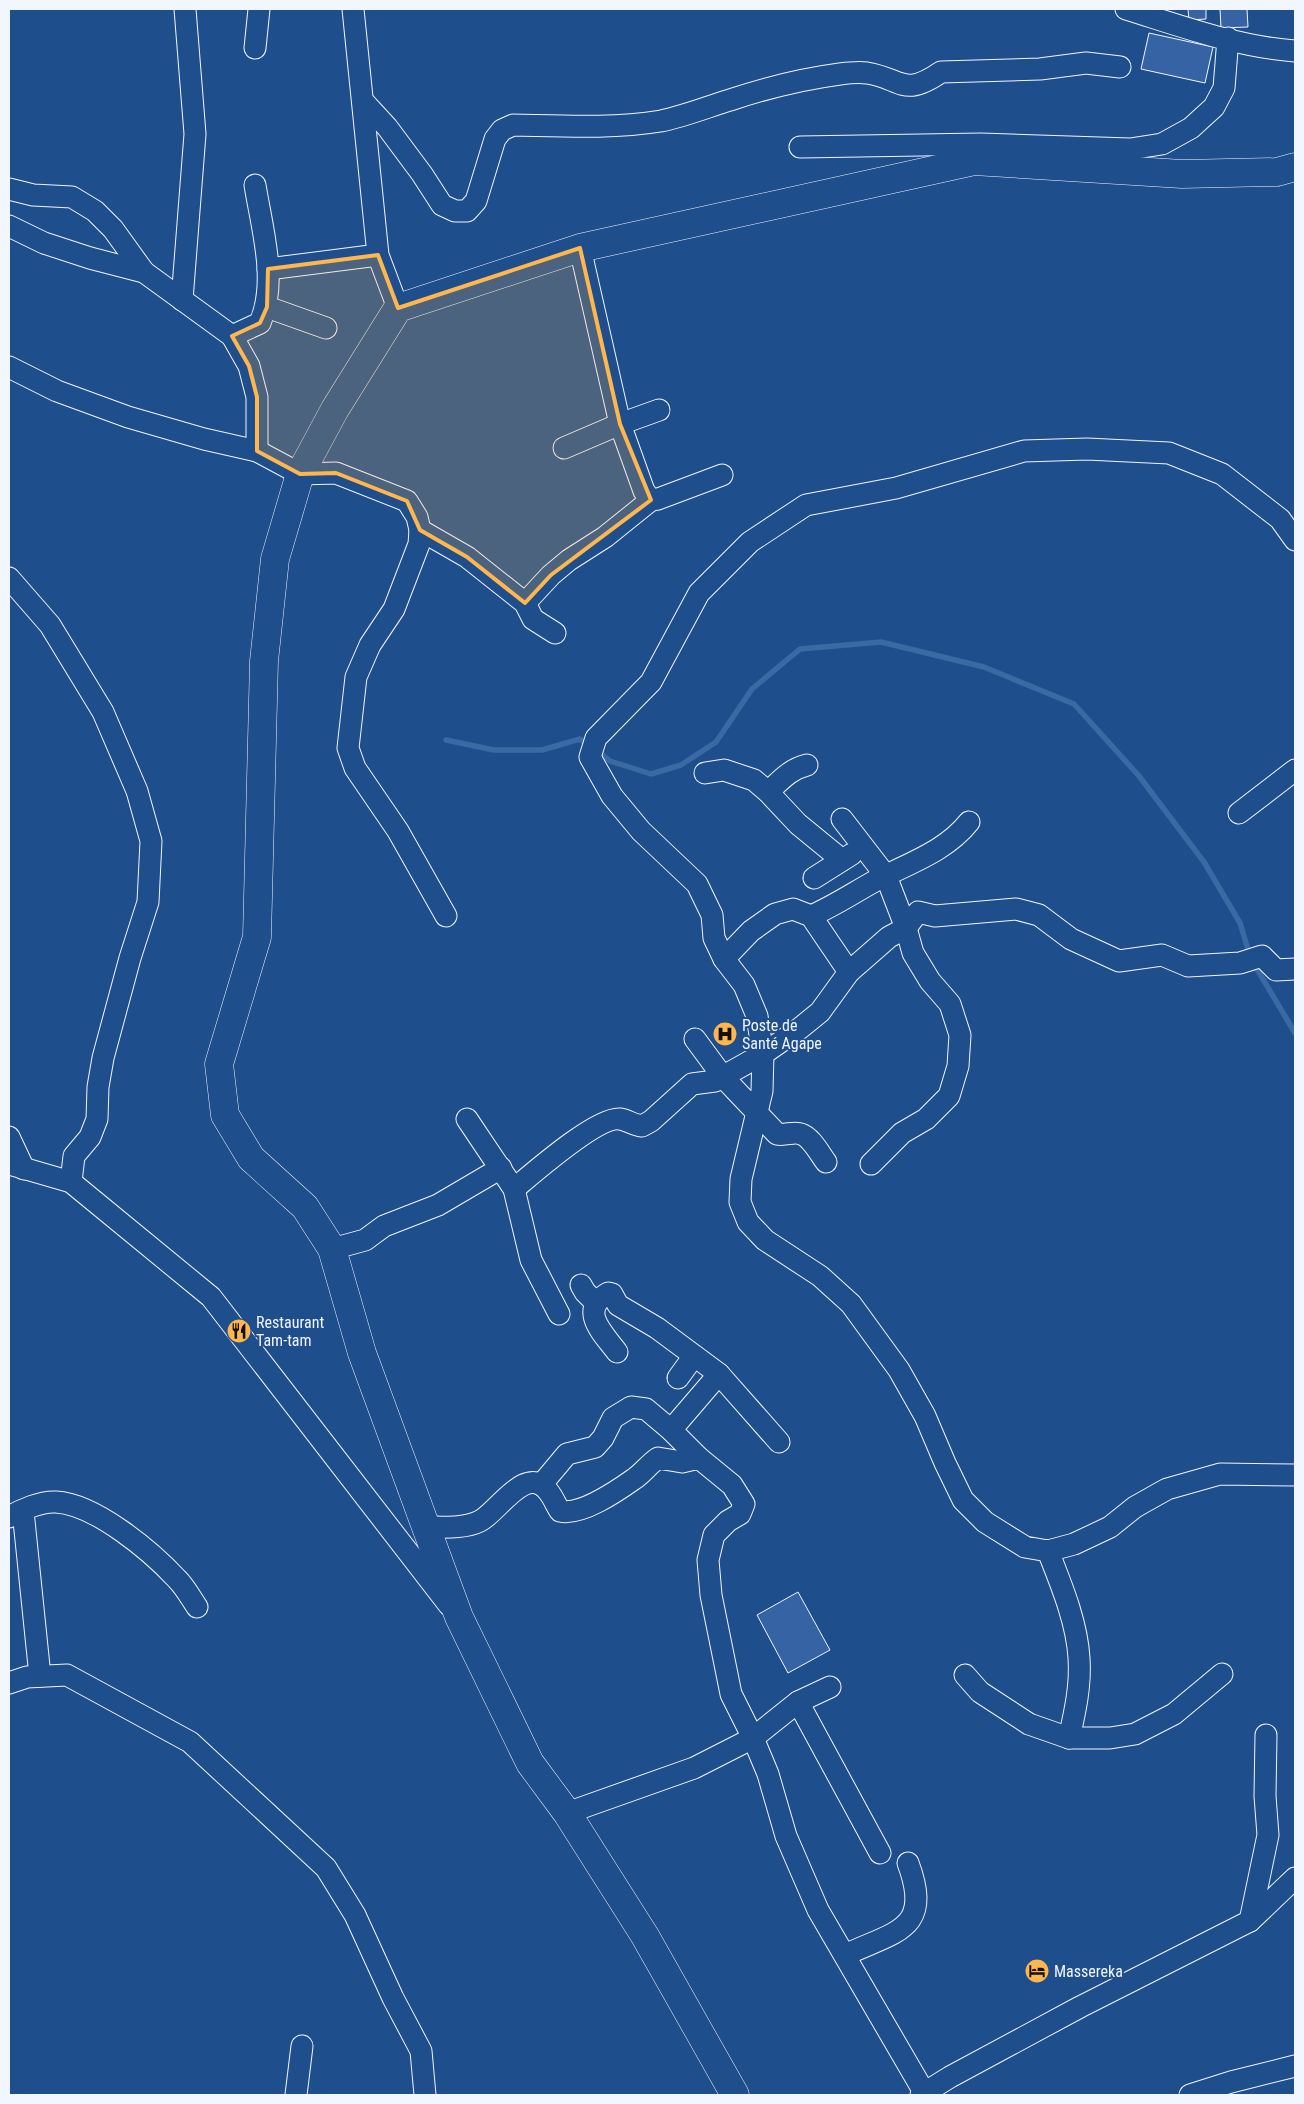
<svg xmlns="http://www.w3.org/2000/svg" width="1304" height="2104" font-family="'Roboto Condensed',sans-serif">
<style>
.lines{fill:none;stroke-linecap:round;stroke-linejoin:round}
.stream{stroke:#3b69a3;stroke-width:5.5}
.building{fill:#3563a3;stroke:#f2f6ff}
.minor-casing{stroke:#f2f6ff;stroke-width:23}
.highway-casing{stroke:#f2f6ff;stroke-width:29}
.minor{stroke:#1f4e8c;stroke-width:21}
.highway{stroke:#1f4e8c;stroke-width:28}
.marked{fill:#ffb74d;fill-opacity:0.2;stroke:#ffb74d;stroke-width:4;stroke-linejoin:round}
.labels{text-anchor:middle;stroke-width:4;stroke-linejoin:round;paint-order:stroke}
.poi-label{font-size:16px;fill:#f2f6ff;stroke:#1f4e8c;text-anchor:start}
</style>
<rect width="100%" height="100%" fill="#1f4e8c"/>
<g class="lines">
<g class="stream">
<path d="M 446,740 L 494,750 L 542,750 L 580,739 L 589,746"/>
<path d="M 597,751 L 610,761 L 651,774 L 681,765 L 716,742 L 752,689 L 800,649 L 881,642 L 984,667 L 1074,704 L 1139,776 L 1204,862 L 1240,923 L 1250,956"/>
<path d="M 1254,964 L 1295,1033"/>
</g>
</g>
<g class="building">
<path d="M 1188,9 L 1206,9 L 1206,19 L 1189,20 Z"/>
<path d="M 1220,9 L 1247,9 L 1248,27 L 1221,28 Z"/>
<path d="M 1149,33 L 1213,47 L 1205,83 L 1141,69 Z"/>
<path d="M 798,1592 L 830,1650 L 788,1673 L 757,1615 Z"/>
</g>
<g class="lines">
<defs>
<g id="minor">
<path d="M 353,9 L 378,255 L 398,308"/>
<path d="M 1126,9 C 1181,26 1238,47 1295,51"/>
<path d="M 255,48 L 259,9"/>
<path d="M 363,101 L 387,127 L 422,174 L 442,205 L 455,211 L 467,211 L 476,201 L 495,139 L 502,130 L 513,125 C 562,126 612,129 661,121 C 685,116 707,107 730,100 C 766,88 802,79 840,74 C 848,73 859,72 867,73 C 903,79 903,98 941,72 L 1040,69 L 1086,63 L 1120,67"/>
<path d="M 800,147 L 981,144 L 1130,149 L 1162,144 L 1191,128 L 1214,107 L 1224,88 L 1228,38"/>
<path d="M 9,189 L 33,195 L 72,197 L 95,211 L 113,229 L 144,272"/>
<path d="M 9,226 L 44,243 L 90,258 L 144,272 L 232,336 L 249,366 L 257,397 L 257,451"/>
<path d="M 580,248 L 620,424 L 644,491 L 651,500 L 658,499 L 722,475"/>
<path d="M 268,269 L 378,255"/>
<path d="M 182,300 L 195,134 L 185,9"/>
<path d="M 267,307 L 326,328"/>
<path d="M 232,336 L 260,323 C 278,281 262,229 255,185"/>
<path d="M 9,367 L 57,391 L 128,417 L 204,439 L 257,451 L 300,474 L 336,473 L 407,501 L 417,517 L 420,530 L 419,544 L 394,609 L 370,645 L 356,677 L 348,748 L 355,768 L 398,831 L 446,916"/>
<path d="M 564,448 L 620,424 L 659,410"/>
<path d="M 420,530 L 467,557 L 525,603 L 533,619 L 555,633"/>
<path d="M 1295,540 L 1280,519 L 1222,474 L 1169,453 L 1087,449 L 1024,451 L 896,488 L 806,505 L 750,542 L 699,593 L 651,682 L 596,738 L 590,757 L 612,796 L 641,831 L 697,884 L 712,915 L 714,938 L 724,959 L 744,985 L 757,1016 L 763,1054 L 762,1091 L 741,1179 L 740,1202 L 748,1222 L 765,1240 L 820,1276 L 851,1304 L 899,1370 L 925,1416 L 945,1463 L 963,1500 L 985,1522 L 1025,1547 L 1048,1551 L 1074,1544 L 1110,1527 L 1135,1507 L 1167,1489 L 1220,1474 L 1295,1475"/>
<path d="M 9,578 L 50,625 L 103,712 L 137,791 L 151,841 L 148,902 L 130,958 L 103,1058 L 98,1087 L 97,1119 L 90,1137 L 74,1156 L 71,1182"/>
<path d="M 525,603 L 551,575 L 569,560 L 605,537 L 651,500"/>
<path d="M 705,773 L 724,770 L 754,780 L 768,792 L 798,824 L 842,860"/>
<path d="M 768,792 C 780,781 790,769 807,765"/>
<path d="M 1239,813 L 1295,770"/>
<path d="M 842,819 L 886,876 L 906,928 L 913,953 L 930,981 L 950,1004 L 960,1035 L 958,1066 L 949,1096 L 926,1119 L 902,1133 L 871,1164"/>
<path d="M 814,878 L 852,854"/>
<path d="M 811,916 C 834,906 853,893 875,881 C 909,863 945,852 969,822"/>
<path d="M 724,959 L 751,931 L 775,914 L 793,909 L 811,916 L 849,972"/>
<path d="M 695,1039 L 723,1077 L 777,1134 C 785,1136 794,1131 801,1134 C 811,1137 820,1154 826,1162"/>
<path d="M 467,1119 L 514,1189 L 531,1260 L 559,1314"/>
<path d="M 9,1137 L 24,1169"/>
<path d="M 9,1164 L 71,1182 L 211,1297 L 449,1605"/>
<path d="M 514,1189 C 532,1174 598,1116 620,1119 C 627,1120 634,1125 642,1126 L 651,1121 L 692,1084 L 715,1081 L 763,1054 L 799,1029 L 820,1012 L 849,972 L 889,937 L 906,928 L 918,912 L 935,916 L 1016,909 L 1039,915 L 1071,939 L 1119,961 L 1162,955 L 1188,966 L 1240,963 L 1262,956 L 1276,970 L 1295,969"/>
<path d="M 332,1249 L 365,1240 L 384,1226 L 438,1205 L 501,1168"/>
<path d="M 581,1285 L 585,1292 L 596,1303"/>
<path d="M 617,1352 C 603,1333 578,1311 608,1293 L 612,1294 L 618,1305 L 657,1328 L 719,1374 L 779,1442"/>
<path d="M 678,1378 L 694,1356"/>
<path d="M 671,1430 L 719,1374"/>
<path d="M 541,1485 L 567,1454 L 595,1447 L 603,1438 L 613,1418 L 631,1407 L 646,1409 L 671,1430 L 699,1458"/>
<path d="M 23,1511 L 40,1676"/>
<path d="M 9,1517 C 21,1510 41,1501 56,1502 C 95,1504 151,1551 177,1579 C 185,1587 191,1598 197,1607"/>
<path d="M 426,1527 C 443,1527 464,1529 480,1521 C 498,1512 526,1463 548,1491 C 553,1497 556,1505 560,1511 C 581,1516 617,1491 634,1479 C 643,1473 649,1464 658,1458 L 682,1462 L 699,1458 L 732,1485 L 744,1504 L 740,1514 L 728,1521 L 714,1535 L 708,1560 L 711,1595 L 731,1694 L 753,1738 L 768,1774 L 786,1836 L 818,1910 L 924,2092"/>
<path d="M 1048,1551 C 1061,1584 1077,1622 1079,1658 C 1081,1685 1075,1712 1069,1738"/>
<path d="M 965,1675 L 980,1692 L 1029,1724 L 1069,1738 L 1110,1738 L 1135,1734 L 1174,1714 L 1222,1674"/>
<path d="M 9,1683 L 27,1677 L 67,1675 L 190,1742 L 326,1868 L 355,1915 L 393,1998 L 421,2051 L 425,2095"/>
<path d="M 798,1702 L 880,1853"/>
<path d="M 567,1813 L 694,1768 L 753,1738 L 798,1702 L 830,1687"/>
<path d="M 1250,1921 L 1268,1835 L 1265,1796 L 1266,1735"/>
<path d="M 845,1955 C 896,1931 933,1930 908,1863"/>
<path d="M 296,2095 L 302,2046"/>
<path d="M 921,2095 L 950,2077 L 1080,2007 L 1250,1921 L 1295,1878"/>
<path d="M 1190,2095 L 1231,2082 L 1295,2066"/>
</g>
<path id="highway" d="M 735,2095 L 645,1936 L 567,1813 L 530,1763 L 459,1617 L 362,1353 L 332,1249 L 305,1207 L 251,1158 L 225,1115 L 219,1064 L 257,937 L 264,661 L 275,559 L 300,474 L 335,409 L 398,308 L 580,248 L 974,161 L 1182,174 L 1277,172 L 1295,167"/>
</defs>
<use href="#minor" class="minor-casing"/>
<use href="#highway" class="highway-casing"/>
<use href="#minor" class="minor"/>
<use href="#highway" class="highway"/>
</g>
<path class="marked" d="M 580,248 L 620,424 L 651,500 L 551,575 L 525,603 L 467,557 L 420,530 L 407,501 L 336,473 L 300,474 L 257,451 L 257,397 L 249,366 L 232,336 L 260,323 L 267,307 L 268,269 L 378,255 L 398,308 Z"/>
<defs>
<symbol id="hospital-disc" viewBox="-11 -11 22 22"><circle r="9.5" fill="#ffb74d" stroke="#1f4e8c"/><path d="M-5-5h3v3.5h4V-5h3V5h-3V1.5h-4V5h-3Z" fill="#111"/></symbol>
<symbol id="restaurant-disc" viewBox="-11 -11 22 22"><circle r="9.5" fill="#ffb74d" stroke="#1f4e8c"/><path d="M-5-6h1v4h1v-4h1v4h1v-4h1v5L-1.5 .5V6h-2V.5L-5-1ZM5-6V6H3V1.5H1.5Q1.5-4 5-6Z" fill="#111"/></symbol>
<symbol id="hotel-disc" viewBox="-11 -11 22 22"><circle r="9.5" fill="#ffb74d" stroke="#1f4e8c"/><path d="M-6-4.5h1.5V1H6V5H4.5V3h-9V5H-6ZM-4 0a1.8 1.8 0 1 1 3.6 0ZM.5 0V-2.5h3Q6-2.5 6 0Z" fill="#111"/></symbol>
</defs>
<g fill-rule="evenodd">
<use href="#hospital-disc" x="711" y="1020" width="28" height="28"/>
<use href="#restaurant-disc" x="225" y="1317" width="28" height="28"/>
<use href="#hotel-disc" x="1023" y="1957" width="28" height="28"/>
</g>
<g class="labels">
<g class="poi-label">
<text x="742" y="1031">Poste de<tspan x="742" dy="18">Santé Agape</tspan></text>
<text x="256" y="1328">Restaurant<tspan x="256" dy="18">Tam-tam</tspan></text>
<text x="1054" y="1977">Massereka</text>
</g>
</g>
<rect width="1304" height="2104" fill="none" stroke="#f2f6ff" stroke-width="20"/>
</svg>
